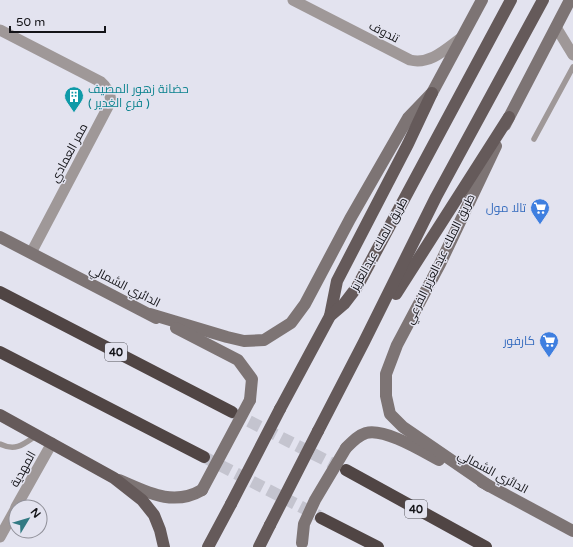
<svg xmlns="http://www.w3.org/2000/svg" width="573" height="547" font-family="'Varela Round',Cairo,sans-serif">
<style>
.lines{fill:none;stroke-linecap:round;stroke-linejoin:round}
.highway-tunnel{stroke:#c4c4cf;stroke-width:12;stroke-dasharray:12 6;stroke-linecap:butt}
.lane{stroke:#9f9898;stroke-width:5.5}
.street{stroke:#9f9898;stroke-width:11}
.secondary{stroke:#7d7474;stroke-width:12}
.primary{stroke:#655a5a;stroke-width:12}
.highway{stroke:#504544;stroke-width:12}
.secondary-bridge{stroke:#7d7474;stroke-width:12}
.primary-bridge{stroke:#655a5a;stroke-width:12}
.labels{text-anchor:middle;stroke-width:3;stroke-linejoin:round;paint-order:stroke}
.shield{fill:#e3e3ef;stroke:#525258;stroke-width:1}
.shield-label{font-size:11px;font-weight:bold;fill:#141418}
.street-label{font-size:12px;fill:#141418;stroke:#e3e3ef}
.culture-label{font-size:12px;fill:#0d838f;stroke:#e3e3ef;text-anchor:start}
.shop-label{font-size:12px;fill:#366cbe;stroke:#e3e3ef;text-anchor:end}
</style>
<rect width="100%" height="100%" fill="#e3e3ef"/>
<g class="lines">
<g class="highway-tunnel">
<path d="M 233,413 L 345,470"/>
<path d="M 204,457 L 319,516"/>
</g>
<g class="lane">
<path d="M 534,139 L 573,67"/>
<path d="M 0,444 C 16,452 24,444 37,435"/>
</g>
<g class="street">
<path d="M 293,0 L 410,60 C 430,65 446,49 461,38"/>
<path d="M 556,27 L 573,55"/>
<path d="M 0,30 L 101,82 C 107,87 110,93 111,101 L 31,253"/>
<path d="M 16,507 L 52,443"/>
<path d="M 0,537 L 16,508"/>
</g>
<g class="secondary">
<path d="M 505,125 L 570,0"/>
<path d="M 0,237 L 156,318"/>
<path d="M 150,314 L 227,337 L 244,341 L 264,340 L 291,323 L 305,304 L 350,219 L 408,118 L 432,93 L 482,0"/>
<path d="M 176,328 L 238,360 L 252,379 L 250,400"/>
<path d="M 346,448 C 352,442 357,436 366,433 C 385,428 422,451 439,460"/>
<path d="M 119,480 C 147,492 173,507 202,490"/>
<path d="M 482,482 L 573,531"/>
<path d="M 489,486 L 403,427 L 390,414 L 386,396 L 386,374 L 397,345 L 440,264 L 496,146"/>
</g>
<g class="primary">
<path d="M 396,294 L 509,117"/>
<path d="M 330,316 L 337,281 L 408,144 L 432,93"/>
<path d="M 280,409 L 330,316 L 344,304 L 357,287 L 511,0"/>
<path d="M 0,415 L 114,478 L 142,500 L 154,515 L 160,530 L 164,547"/>
<path d="M 318,431 L 364,342 L 436,197 L 543,0"/>
<path d="M 208,547 L 231,504"/>
<path d="M 259,547 L 270,525"/>
</g>
<g class="highway">
<path d="M 0,292 L 232,412"/>
<path d="M 0,352 L 204,457"/>
<path d="M 346,470 L 486,547"/>
<path d="M 321,518 L 378,547"/>
</g>
<g class="secondary-bridge">
<path d="M 202,490 L 250,400"/>
<path d="M 302,543 L 304,524 L 315,500 L 346,448"/>
</g>
<g class="primary-bridge">
<path d="M 231,504 L 280,409"/>
<path d="M 270,525 L 318,431"/>
</g>
</g>
<defs>
<symbol id="building-pin" viewBox="-11 -11 22 30"><path d="M0 17L-7.5 6A9.5 9.5 0 1 1 7.5 6Z" fill="#0f9aa8" stroke="#e3e3ef"/><path d="M-4-6H4V6H1V3H-1V6H-4ZM-2.5-4.3h1.7v1.8h-1.7ZM.8-4.3h1.7v1.8H.8ZM-2.5-1h1.7V.8h-1.7ZM.8-1h1.7V.8H.8Z" fill="#fff"/></symbol>
<symbol id="supermarket-pin" viewBox="-11 -11 22 30"><path d="M0 17L-7.5 6A9.5 9.5 0 1 1 7.5 6Z" fill="#3f7fe0" stroke="#e3e3ef"/><path d="M-6-5.5h2.5l.6 2H6L4.5 2H-2.5L-4.4-4H-6ZM-1.5 3.2a1.3 1.3 0 1 0 .1 0ZM3 3.2a1.3 1.3 0 1 0 .1 0Z" fill="#fff"/></symbol>
</defs>
<g fill-rule="evenodd">
<use href="#building-pin" x="63" y="85" width="22" height="30"/>
<use href="#supermarket-pin" x="529" y="197" width="22" height="30"/>
<use href="#supermarket-pin" x="538" y="330" width="22" height="30"/>
</g>
<g class="labels">
<g class="shield">
<rect x="105" y="343" width="22" height="18" rx="3"/>
<rect x="405" y="500" width="22" height="18" rx="3"/>
</g>
<g class="shield-label">
<text x="116" y="356">40</text>
<text x="416" y="513">40</text>
</g>
<g class="street-label">
<text transform="translate(384 32) rotate(27)" y="4">تندوف</text>
<text transform="translate(69 153) rotate(-62)" y="4">ممر العمادي</text>
<text transform="translate(379 244) rotate(-61)" y="4">طريق الملك عبدالعزيز</text>
<text transform="translate(440 259) rotate(-64)" y="4">طريق الملك عبدالعزيز الفرعي</text>
<text transform="translate(125 286) rotate(27)" y="4">الدائري الشمالي</text>
<text transform="translate(23 469) rotate(-61)" y="4">المهدية</text>
<text transform="translate(493 472) rotate(28)" y="4">الدائري الشمالي</text>
</g>
<g class="culture-label">
<text x="88" y="93">حضانة زهور المصيف<tspan x="88" dy="14">( فرع الغدير )</tspan></text>
</g>
<g class="shop-label">
<text x="526" y="212">تالا مول</text>
<text x="535" y="345">كارفور</text>
</g>
</g>
<g transform="translate(28 519) rotate(52)"><circle r="19" fill="#e3e3ef" stroke="#909099"/>
<path d="M0-3L7 15L0 10L-7 15Z" fill="#327a83"/>
<text y="-6" font-size="11" font-weight="bold" text-anchor="middle" fill="#141418">N</text>
</g>
<path d="M10 26v6h95v-6" fill="none" stroke="#141418" stroke-width="2"/>
<text x="16" y="26" font-size="12" fill="#141418" stroke="#e3e3ef" stroke-width="3" paint-order="stroke">50 m</text>
</svg>
